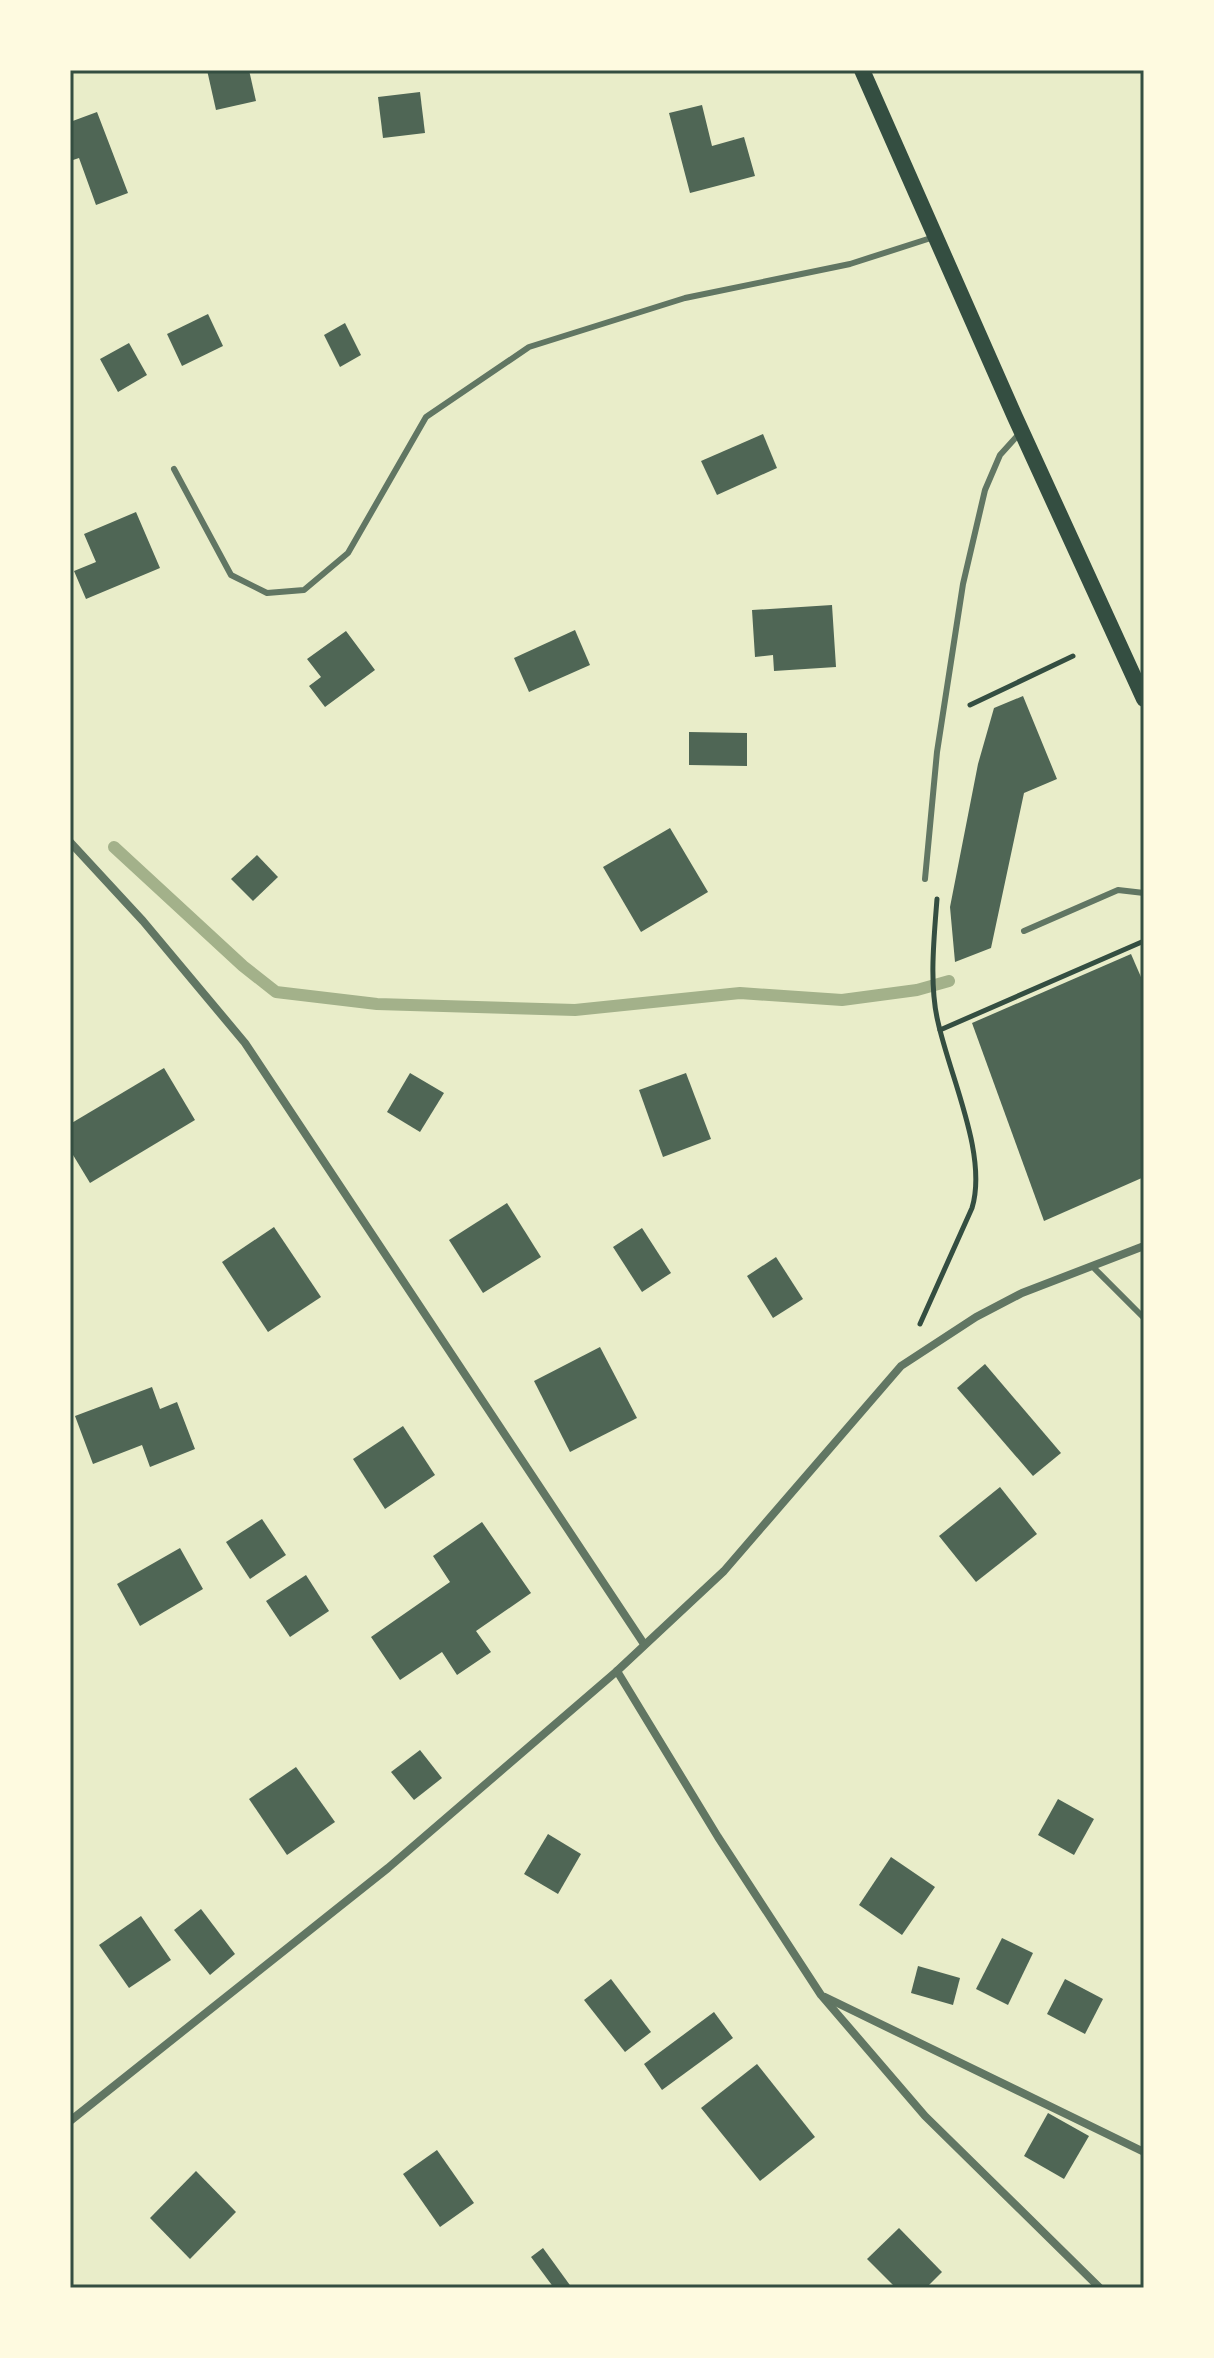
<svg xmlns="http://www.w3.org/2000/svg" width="1214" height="2358" font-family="'Alegreya Sans',sans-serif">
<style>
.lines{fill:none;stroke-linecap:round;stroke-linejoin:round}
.stream{stroke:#a3b18a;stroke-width:12}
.building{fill:#4f6655}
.path{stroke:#344e41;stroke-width:5}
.service{stroke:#617663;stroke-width:6}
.minor{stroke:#617663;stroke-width:8}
.secondary{stroke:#344e41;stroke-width:16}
.neatline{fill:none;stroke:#344e41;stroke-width:3}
</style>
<rect width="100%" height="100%" fill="#e9edc9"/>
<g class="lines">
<path class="stream" d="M 114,847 L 243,966 L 276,992 L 377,1004 L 575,1010 L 740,993 L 842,1000 L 917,990 L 949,981"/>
</g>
<g class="building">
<path d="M 207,70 L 249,70 L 256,101 L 216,110 Z"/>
<path d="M 420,92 L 425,133 L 383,138 L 378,97 Z"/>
<path d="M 702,105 L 712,146 L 744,137 L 755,176 L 690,193 L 669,113 Z"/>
<path d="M 97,112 L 128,193 L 96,205 L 79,158 L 70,161 L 70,122 Z"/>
<path d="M 208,314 L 223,346 L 182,366 L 167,334 Z"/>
<path d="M 345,323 L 361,355 L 340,367 L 324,335 Z"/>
<path d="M 129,343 L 147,375 L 118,392 L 100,359 Z"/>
<path d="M 763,434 L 777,468 L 717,495 L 701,461 Z"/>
<path d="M 136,512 L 160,568 L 86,599 L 74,571 L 96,562 L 84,534 Z"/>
<path d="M 832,605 L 836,667 L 774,671 L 773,655 L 755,657 L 752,610 Z"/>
<path d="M 575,630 L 590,665 L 529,692 L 514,658 Z"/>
<path d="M 346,631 L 375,670 L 325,707 L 309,686 L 321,677 L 307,659 Z"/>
<path d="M 1023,696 L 1057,779 L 1024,793 L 991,948 L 955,962 L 950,907 L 978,764 L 994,708 Z"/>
<path d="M 689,732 L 747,733 L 747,766 L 689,765 Z"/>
<path d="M 670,828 L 708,892 L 641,932 L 603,867 Z"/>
<path d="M 257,855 L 278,877 L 253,901 L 231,879 Z"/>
<path d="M 1131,954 L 1144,984 L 1144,1177 L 1044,1221 L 972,1023 Z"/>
<path d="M 164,1068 L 195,1120 L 90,1183 L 70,1150 L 70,1124 Z"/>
<path d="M 410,1073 L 444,1093 L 420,1132 L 387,1112 Z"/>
<path d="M 686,1073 L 711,1139 L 663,1157 L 639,1090 Z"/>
<path d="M 507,1203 L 541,1257 L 483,1293 L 449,1240 Z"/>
<path d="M 274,1227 L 321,1297 L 268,1332 L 222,1262 Z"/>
<path d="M 642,1228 L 671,1273 L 642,1292 L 613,1247 Z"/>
<path d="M 776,1257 L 803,1299 L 773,1318 L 747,1276 Z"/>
<path d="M 600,1347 L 637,1418 L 570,1452 L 534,1381 Z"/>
<path d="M 985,1364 L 1061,1453 L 1033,1476 L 957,1388 Z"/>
<path d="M 152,1387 L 160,1409 L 177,1402 L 195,1449 L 150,1467 L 142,1445 L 93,1464 L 75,1416 Z"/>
<path d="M 403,1426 L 435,1475 L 385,1509 L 353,1459 Z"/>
<path d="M 1000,1487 L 1037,1534 L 976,1582 L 939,1536 Z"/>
<path d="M 262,1519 L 286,1555 L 250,1579 L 226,1542 Z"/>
<path d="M 482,1522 L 531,1593 L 476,1631 L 491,1652 L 457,1675 L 442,1652 L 400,1680 L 371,1637 L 450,1582 L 433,1556 Z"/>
<path d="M 180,1548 L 203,1589 L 140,1626 L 117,1584 Z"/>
<path d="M 306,1575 L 329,1611 L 290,1637 L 266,1601 Z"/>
<path d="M 420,1750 L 442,1778 L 414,1800 L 391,1772 Z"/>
<path d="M 296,1767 L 335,1822 L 287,1855 L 249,1799 Z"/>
<path d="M 1058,1799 L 1094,1819 L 1074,1855 L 1038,1835 Z"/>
<path d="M 548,1834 L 581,1854 L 558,1894 L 524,1874 Z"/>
<path d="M 891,1857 L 935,1887 L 902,1935 L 859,1905 Z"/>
<path d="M 201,1909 L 235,1954 L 210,1975 L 174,1930 Z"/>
<path d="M 141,1916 L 171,1960 L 129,1988 L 99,1945 Z"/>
<path d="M 1002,1938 L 1033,1953 L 1008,2005 L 976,1989 Z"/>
<path d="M 918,1966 L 960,1978 L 953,2005 L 911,1993 Z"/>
<path d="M 611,1979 L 651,2032 L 625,2052 L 584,2000 Z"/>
<path d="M 1065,1979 L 1103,1999 L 1085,2034 L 1047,2014 Z"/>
<path d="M 714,2012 L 733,2038 L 662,2090 L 644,2064 Z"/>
<path d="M 757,2064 L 815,2137 L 760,2181 L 701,2108 Z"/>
<path d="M 1048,2113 L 1089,2136 L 1064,2179 L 1024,2156 Z"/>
<path d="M 437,2150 L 474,2203 L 440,2227 L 403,2174 Z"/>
<path d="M 196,2171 L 236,2212 L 190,2259 L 150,2218 Z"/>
<path d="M 899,2228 L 942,2272 L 926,2288 L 896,2288 L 867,2259 Z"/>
<path d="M 543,2248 L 572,2288 L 554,2288 L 531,2257 Z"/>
</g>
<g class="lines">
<g class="path">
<path d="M 970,705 L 1073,656"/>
<path d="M 940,1030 L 1144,941"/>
<path d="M 920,1324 L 972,1208 C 988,1155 950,1077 938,1022 C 929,985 934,938 937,899"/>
</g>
<g class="service">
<path d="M 174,469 L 231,575 L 267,593 L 304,590 L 348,553 L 426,417 L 529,347 L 685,298 L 850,264 L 934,237"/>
<path d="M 925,879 L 937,752 L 963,584 L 985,490 L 1000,455 L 1019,434"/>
<path d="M 1024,931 L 1118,890 L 1144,893"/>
<path d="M 1093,1267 L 1144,1318"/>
</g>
<g class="minor">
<path d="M 70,842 L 143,921 L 245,1043 L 644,1644"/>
<path d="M 617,1671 L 718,1837 L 821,1995 L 925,2116 L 1100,2288"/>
<path d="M 825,1997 L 1144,2152"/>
<path d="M 70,2121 L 388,1868 L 617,1671 L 724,1571 L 901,1366 L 976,1317 L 1022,1293 L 1144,1246"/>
</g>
<path class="secondary" d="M 862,70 L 1015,417 L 1144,699"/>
</g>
<rect width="1214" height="2358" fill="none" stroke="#fefae0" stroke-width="144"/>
<rect x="72" y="72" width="1070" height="2214" class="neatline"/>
</svg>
